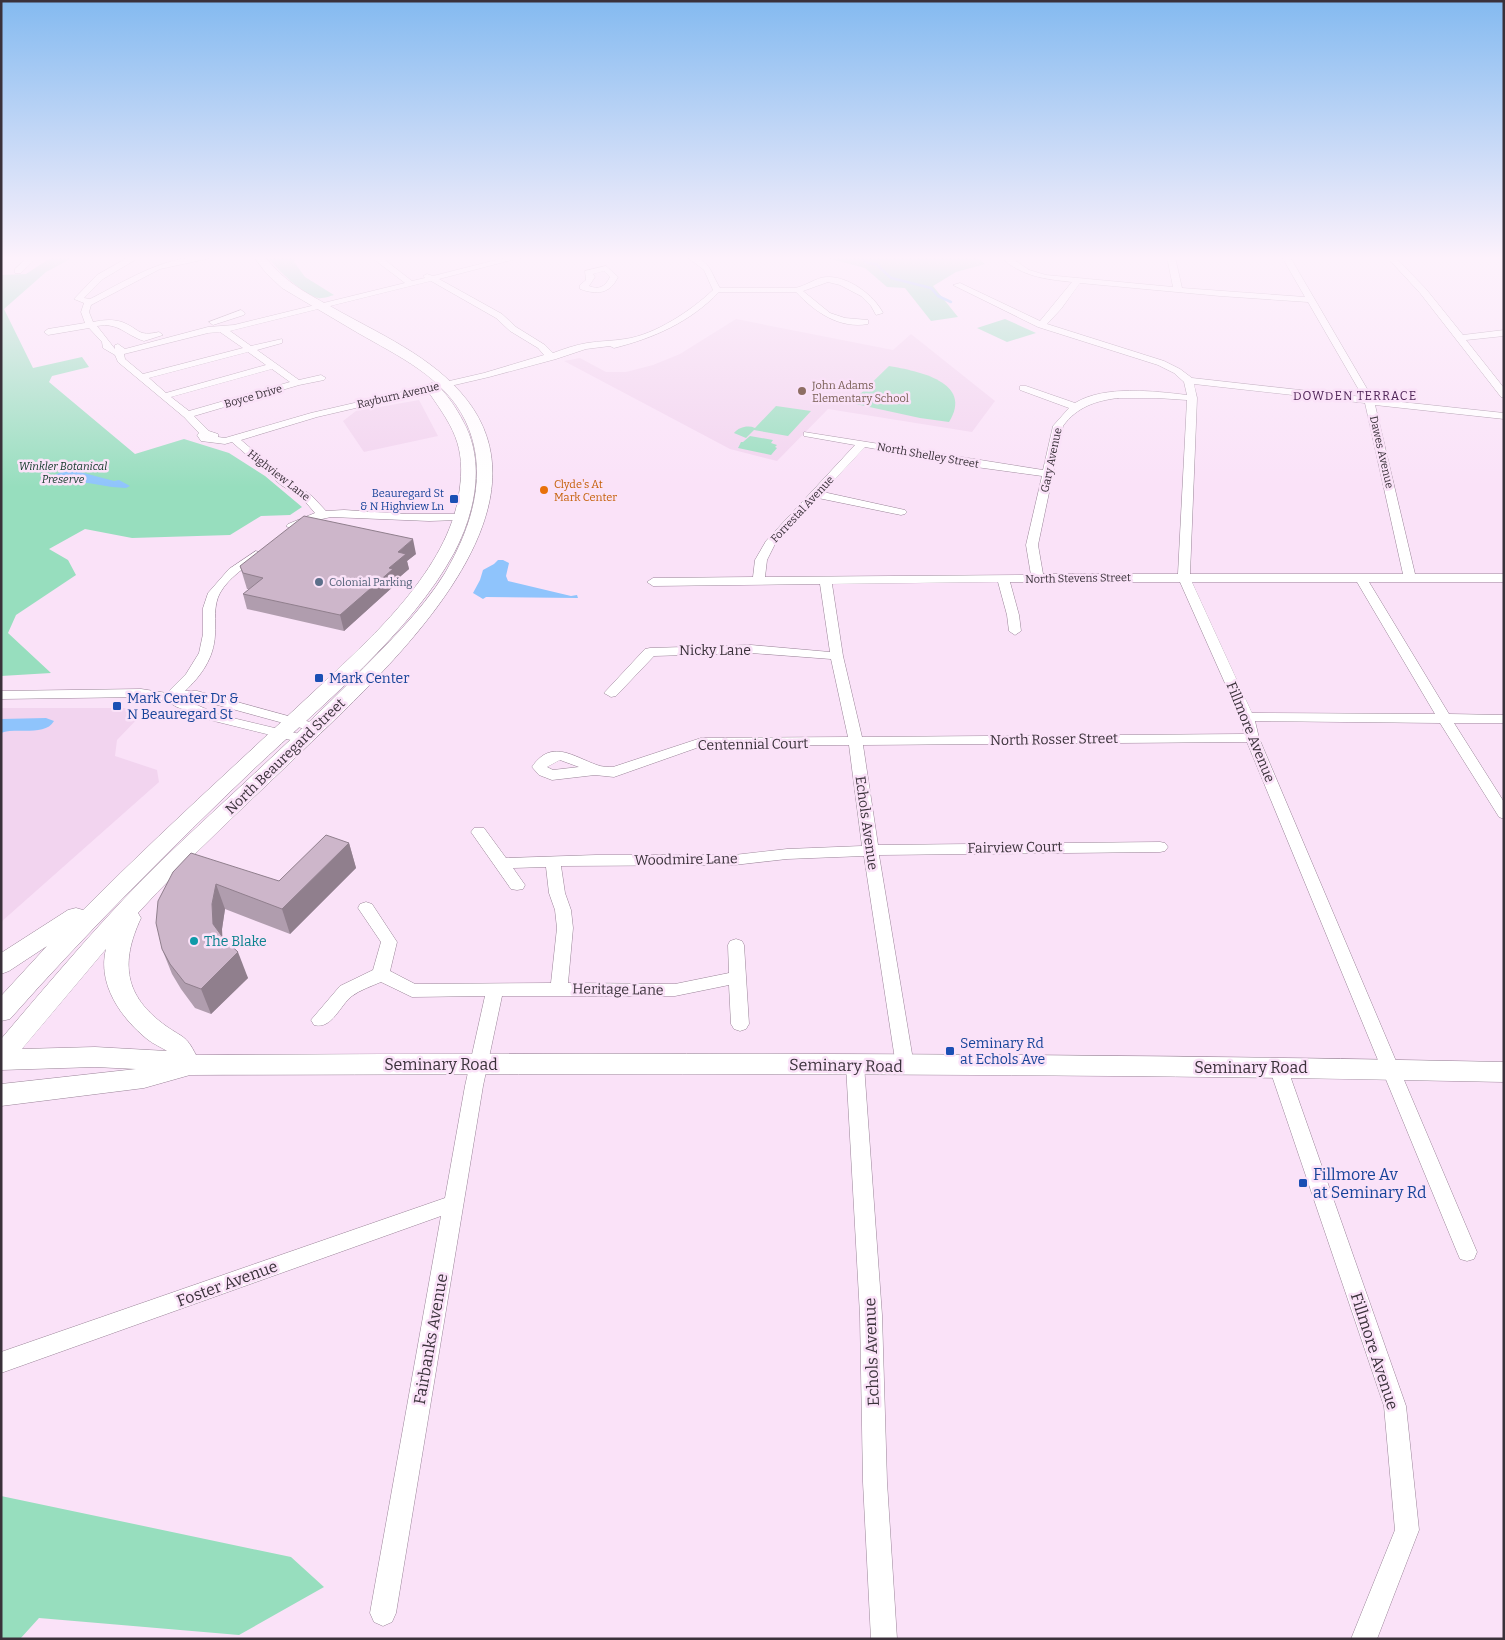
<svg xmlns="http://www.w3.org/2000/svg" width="1505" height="1640" font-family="Bitter,serif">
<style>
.built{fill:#f2d4ef}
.green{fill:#97debe}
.water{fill:#8fc4fc}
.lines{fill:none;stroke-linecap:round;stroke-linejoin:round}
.stream{stroke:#8fc4fc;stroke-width:2.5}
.minor-casing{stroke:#9a8498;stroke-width:1}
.secondary-casing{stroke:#9a8498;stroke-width:1}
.minor{fill:#fff;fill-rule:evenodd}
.secondary{fill:#fff;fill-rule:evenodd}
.wall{fill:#b09dae}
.shaded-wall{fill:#907f8d}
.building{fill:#cdb6ca;stroke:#907f8d}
.education-dot{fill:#8d6e63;stroke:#fae2f8;stroke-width:2}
.food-dot{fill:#e8710a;stroke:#fae2f8;stroke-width:2}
.transit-dot{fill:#1a4fb4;stroke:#fae2f8;stroke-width:2}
.service-dot{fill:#5c6f8a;stroke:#fae2f8;stroke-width:2}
.culture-dot{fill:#0f9aa8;stroke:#fae2f8;stroke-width:2}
.labels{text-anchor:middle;stroke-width:5;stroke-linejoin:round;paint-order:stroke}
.far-education-label{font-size:11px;fill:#785e54;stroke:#fae2f8;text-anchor:start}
.far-street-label{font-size:11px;fill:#3a313a;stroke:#fae2f8}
.far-park-label{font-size:11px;font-style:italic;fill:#113728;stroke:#fae2f8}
.far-food-label{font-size:11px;fill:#c56008;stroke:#fae2f8;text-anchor:start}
.far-transit-label{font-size:11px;fill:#164399;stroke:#fae2f8;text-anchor:end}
.far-service-label{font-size:11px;fill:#4e5e75;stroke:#fae2f8;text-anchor:start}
.far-neighbourhood-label{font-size:12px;letter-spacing:1px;fill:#4f2457;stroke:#fae2f8}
.street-label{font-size:14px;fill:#3a313a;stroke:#fae2f8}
.transit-label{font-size:14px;fill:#164399;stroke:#fae2f8;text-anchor:start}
.culture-label{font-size:14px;fill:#0d838f;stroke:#fae2f8;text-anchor:start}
.near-street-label{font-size:16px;fill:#3a313a;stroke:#fae2f8}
.near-transit-label{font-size:16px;fill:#164399;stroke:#fae2f8;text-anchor:start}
</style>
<rect width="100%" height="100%" fill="#fae2f8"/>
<g class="built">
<path d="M 736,319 L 893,350 L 911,334 L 995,401 L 972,432 L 828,409 L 777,461 L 730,449 L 564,361 L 580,358 L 606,372 L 626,372 L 653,365 L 680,354 Z"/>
<path d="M 419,400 L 438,436 L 364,452 L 343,421 L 356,411 Z"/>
<path d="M 1,708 L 135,708 L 139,717 L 117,740 L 115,756 L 157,770 L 159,782 L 1,922 Z"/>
</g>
<g class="green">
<path d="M 52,257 L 74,257 L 46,272 L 4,309 L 33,368 L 82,357 L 89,367 L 52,376 L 49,382 L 135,454 L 184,439 L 229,453 L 265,476 L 302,507 L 290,515 L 261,516 L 230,535 L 132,538 L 85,529 L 49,549 L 68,560 L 76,575 L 16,615 L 8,633 L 51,673 L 1,676 L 1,275 L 26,274 Z"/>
<path d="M 268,257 L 295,257 L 294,262 L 305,277 L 334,295 C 330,296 323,299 318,298 C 304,295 276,269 268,257 Z"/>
<path d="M 823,257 L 976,257 L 985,264 L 956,272 L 933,286 L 958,317 L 931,321 L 905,288 L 887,287 L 865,268 Z"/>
<path d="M 1005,319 L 1036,333 L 1007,342 L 977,328 Z"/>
<path d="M 889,366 C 918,371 974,382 949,422 L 920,418 L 851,403 Z"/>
<path d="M 776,406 L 811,411 L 788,436 L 754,430 L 746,438 L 734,433 C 739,427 748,425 755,428 Z"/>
<path d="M 750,436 L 773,440 L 771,443 L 777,445 L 775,447 L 777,448 L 771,455 L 738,448 L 741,442 L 743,442 Z"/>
<path d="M 1,1496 L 291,1557 L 324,1587 L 239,1635 L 39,1618 L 20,1639 L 1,1639 Z"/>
</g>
<g class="water">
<path d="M 69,469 L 114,481 L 119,480 L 130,486 L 126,488 L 112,487 L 88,483 L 52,482 L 52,476 Z"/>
<path d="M 498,560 L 503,560 L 509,563 L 506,576 L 508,581 L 571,596 L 577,595 L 578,598 L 486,597 L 483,599 L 473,593 L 480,580 L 483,570 L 494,564 Z"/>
<path d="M 46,718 L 54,721 C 45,737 16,727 1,733 L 1,719 Z"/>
</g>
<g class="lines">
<path class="stream" d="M 859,257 L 868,263 L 876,264 L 891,278 L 931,288 L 938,296 L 951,302"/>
<defs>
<g id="minor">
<path d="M 28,257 L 37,257 L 21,273 L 15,273 L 15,269 Z"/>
<path d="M 129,257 L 140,257 L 103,279 L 84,298 L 90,299 C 126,281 169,252 211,258 L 160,269 L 91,305 L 89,312 L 93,322 C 103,320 112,319 122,322 C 140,329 137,337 159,332 L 163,335 L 144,341 C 125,335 119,322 97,326 L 115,349 L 115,345 L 118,344 L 125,349 L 208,327 L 234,325 L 405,283 L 371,257 L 381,257 L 412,281 L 425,278 L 423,276 L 427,274 L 433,276 L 508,257 L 523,257 L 439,279 L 502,314 L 516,327 L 545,345 L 553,353 C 564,349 575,345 587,343 C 599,341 613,341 625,339 C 655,335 692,310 713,290 L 704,270 L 687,257 C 710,257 710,272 720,288 C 744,288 769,288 794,288 C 805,287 816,277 827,277 C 848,276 874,295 883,313 L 876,315 L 871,306 L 861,296 L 840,285 L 828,282 L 803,291 L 830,313 L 845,318 L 868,320 L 868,324 C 839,329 815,312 796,292 L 719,292 C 690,322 654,338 614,348 L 610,346 L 586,349 L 556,359 L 489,377 L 317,417 L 241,440 L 289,481 L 311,495 L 326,511 L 344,510 L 406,514 L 460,514 L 466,517 L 460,520 L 429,521 L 331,517 L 308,522 L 292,529 L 286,526 L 288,524 L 315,513 L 303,499 L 281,485 L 232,442 L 225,444 L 201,441 L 197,435 L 199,433 L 184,417 L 118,362 L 115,355 L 103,348 L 102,342 L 89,328 L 48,335 L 44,332 L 48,329 L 85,323 L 81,312 L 84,303 L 74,299 L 97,275 ZM 431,281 L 496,318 L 510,331 L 538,348 L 544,355 L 484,373 L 311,413 L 225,438 L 218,437 L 218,434 L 209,431 L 194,416 L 299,385 L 324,380 L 326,378 L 321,375 L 299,380 L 257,350 L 282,343 L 282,339 L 251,346 L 230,331 ZM 220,332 L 243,348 L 143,374 L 125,359 L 124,354 L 208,333 ZM 248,352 L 266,365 L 166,393 L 149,378 ZM 272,369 L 290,382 L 189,411 L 171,397 Z"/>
<path d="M 1000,257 L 1010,257 L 1029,270 L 1046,275 L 1173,287 L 1167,257 L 1175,257 L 1182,288 L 1305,297 L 1282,257 L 1290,257 L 1373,399 L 1504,413 L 1504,419 L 1375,405 L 1415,574 L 1504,574 L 1504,582 L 1369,582 L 1449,714 L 1504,715 L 1504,723 L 1454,723 L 1504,802 L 1504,819 L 1499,817 L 1440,723 L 1255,721 L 1259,738 L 1477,1252 L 1474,1259 L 1467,1261 L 1460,1259 L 1457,1252 L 1247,742 L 863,745 L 878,845 L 1160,842 L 1165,843 L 1168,847 L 1165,851 L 1160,852 L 879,855 L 914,1066 L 911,1071 L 905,1073 L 899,1071 L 896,1066 L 864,856 L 787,859 L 734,865 L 561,866 L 565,893 L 571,910 L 573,928 L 568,983 L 675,984 L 729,973 L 728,945 L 730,941 L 736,939 L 742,941 L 744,945 L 749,1024 L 746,1029 L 740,1031 L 734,1029 L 731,1024 L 729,985 L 675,996 L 502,996 L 483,1086 L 396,1613 L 392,1622 L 383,1626 L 374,1622 L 370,1613 L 441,1216 L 1,1373 L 1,1352 L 445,1198 L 465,1086 L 485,996 L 412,997 L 381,982 C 372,986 360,990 352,996 C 340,1005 332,1030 314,1025 L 311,1020 L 340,986 L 373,970 L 381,942 L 358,908 L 360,904 L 366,902 L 372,904 L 397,942 L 390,971 L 415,984 L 551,983 L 557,928 L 555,910 L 549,893 L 546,867 L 513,868 L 525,885 L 523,889 L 517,890 L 511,889 L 471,832 L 474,828 L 484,828 L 506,858 L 596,855 L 734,855 L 787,849 L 862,846 L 849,745 L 702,746 L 614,777 L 595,775 L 552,780 L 539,775 L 532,767 C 551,738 574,757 597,765 C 602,767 608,767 613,767 L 701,738 L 848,737 L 831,659 L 751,653 L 654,656 L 616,696 L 611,697 L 604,693 L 645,649 L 650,648 L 751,645 L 830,652 L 820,584 L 653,586 L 647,582 L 653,578 L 753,577 L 755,560 L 766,541 L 855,445 L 804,436 L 804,432 L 1043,470 L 1053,426 L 1069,408 L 1020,390 L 1020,386 L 1026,386 L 1075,403 C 1104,385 1154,391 1187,395 L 1184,382 L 1174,373 L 1158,365 L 1038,327 L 953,285 L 960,283 L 1040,321 L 1072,282 C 1044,279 1023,277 1000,257 ZM 1080,283 L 1220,296 L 1308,302 L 1363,397 L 1192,378 L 1180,369 L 1164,361 L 1047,324 L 1061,309 ZM 1194,384 L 1365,403 L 1403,574 L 1190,574 L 1197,398 ZM 1118,398 L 1157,398 L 1187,400 L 1178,574 L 1043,574 L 1038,545 L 1063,426 C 1077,407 1095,401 1118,398 ZM 865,447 L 976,467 L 1042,476 L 1026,545 L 1031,575 L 765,577 L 767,560 L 775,544 L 818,498 L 901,515 L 905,514 L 907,512 L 905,510 L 823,492 ZM 998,582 L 1007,615 L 1009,631 L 1015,635 L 1021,631 L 1019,615 L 1010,582 L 1180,582 L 1240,717 L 1244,734 L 862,737 L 843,656 L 832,584 ZM 1192,582 L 1357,582 L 1435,714 L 1252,713 ZM 560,760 L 579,767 L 553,770 L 547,767 Z"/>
<path d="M 1387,257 L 1395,257 L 1426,289 L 1463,335 L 1504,330 L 1504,336 L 1466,340 L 1504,388 L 1504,398 L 1501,397 L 1420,293 Z"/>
<path d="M 606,266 L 618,277 C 610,294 597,295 580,289 L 580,285 L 586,280 L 585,271 ZM 604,271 L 610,277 C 605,287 599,290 589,286 L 595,277 L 593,274 Z"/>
<path d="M 241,310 L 245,313 L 244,315 L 213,325 L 209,322 Z"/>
<path d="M 256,551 L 262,554 L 260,556 C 246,567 229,577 220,593 C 213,606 216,620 215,635 C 214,658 201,676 185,691 L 197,691 L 321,725 L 323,728 L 316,732 L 192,698 L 183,699 L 220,715 L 308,736 L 310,739 L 308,742 L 303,743 L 210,720 L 177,707 L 166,701 L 141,697 L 1,699 L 1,691 L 141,689 L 167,693 L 186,674 L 199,653 L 203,634 L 203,608 L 208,593 L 229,569 Z"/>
<path d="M 855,1058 L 861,1060 L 864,1065 L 882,1315 L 887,1482 L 897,1639 L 871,1639 L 863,1482 L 860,1315 L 846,1065 L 849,1060 Z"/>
<path d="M 1278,1060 L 1284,1062 L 1287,1067 L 1406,1406 L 1419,1530 L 1377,1639 L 1351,1639 L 1395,1530 L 1384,1406 L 1269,1067 L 1272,1062 Z"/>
</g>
<g id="secondary">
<path d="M 254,257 L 265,257 C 284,281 304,292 330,306 C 377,333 433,356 467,400 C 560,520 374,681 296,757 C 243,808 188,858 138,913 L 141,918 C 120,963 124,996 166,1026 C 183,1038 186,1035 196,1055 C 632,1053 1068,1052 1504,1062 L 1504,1082 C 1066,1072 628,1074 190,1075 L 144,1088 L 1,1106 L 1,1084 L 136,1069 L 95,1067 L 1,1070 L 1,1039 C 53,978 104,917 161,861 C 225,800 291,741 353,679 C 385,646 421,612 445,573 C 472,527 490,471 465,420 C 444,377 398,356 358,333 C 333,318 307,303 282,288 L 266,273 ZM 106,949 C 97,984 121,1018 147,1039 C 153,1044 161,1047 167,1051 L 95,1047 L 22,1049 Z"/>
<path d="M 432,383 C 443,386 458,411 463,421 C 486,462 475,513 454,553 C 410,634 322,705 256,767 C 171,848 88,931 10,1019 L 1,1021 L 1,996 L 47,946 L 9,971 L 1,974 L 1,953 L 68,910 L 76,908 L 83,910 C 133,860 184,812 236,764 C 265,737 293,711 322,684 C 374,636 448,568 459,494 C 467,444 452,426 425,387 Z"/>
</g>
</defs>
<use href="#minor" class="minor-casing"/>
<use href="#secondary" class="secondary-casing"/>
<use href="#minor" class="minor"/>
<use href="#secondary" class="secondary"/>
</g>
<g class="wall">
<path d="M 416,554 L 407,561 L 409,569 L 395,581 L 396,584 L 344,631 L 247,609 L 243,594 L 249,589 L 247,589 L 240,566 Z"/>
<path d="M 349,843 L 356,868 L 290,934 L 225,909 L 222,929 L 222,936 L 248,978 L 211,1014 L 195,1008 L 181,989 L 172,974 L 162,949 L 173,872 L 279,881 Z"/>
</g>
<g class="shaded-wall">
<path d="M 413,539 L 416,554 L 407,561 L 409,569 L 395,581 L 396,584 L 344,631 L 340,615 L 389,568 L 398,552 Z"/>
<path d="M 349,843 L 356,868 L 290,934 L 282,909 Z"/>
<path d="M 216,884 L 225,909 L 222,929 L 223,949 L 213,924 L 212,904 Z"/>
<path d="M 238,952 L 248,978 L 211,1014 L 201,989 Z"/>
</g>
<g class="building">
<path d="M 304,516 L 413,539 L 398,552 L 406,554 L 389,568 L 393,569 L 340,615 L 243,594 L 263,578 L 243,573 L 240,566 Z"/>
<path d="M 326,835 L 349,843 L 282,909 L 216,884 L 212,904 L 213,924 L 224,939 L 238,952 L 201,989 L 185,983 L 170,964 L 162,949 L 156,923 L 158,901 L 173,872 L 191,853 L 279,881 Z"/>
</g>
<linearGradient id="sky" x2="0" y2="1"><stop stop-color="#84baf0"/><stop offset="0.53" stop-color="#fdf2fc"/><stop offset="1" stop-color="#fdf2fc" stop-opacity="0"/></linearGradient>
<rect width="1505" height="487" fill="url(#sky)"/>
<circle class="education-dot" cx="802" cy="391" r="5"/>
<circle class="food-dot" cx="544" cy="490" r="5"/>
<g class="transit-dot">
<rect x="449" y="494" width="10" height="10" rx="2.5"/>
<rect x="314" y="673" width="10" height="10" rx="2.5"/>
<rect x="112" y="701" width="10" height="10" rx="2.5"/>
<rect x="945" y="1046" width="10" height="10" rx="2.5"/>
<rect x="1298" y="1178" width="10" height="10" rx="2.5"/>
</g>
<circle class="service-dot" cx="319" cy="582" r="5"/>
<circle class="culture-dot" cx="194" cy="941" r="5"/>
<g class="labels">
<g class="far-education-label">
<text x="812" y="389">John Adams<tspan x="812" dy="13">Elementary School</tspan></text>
</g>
<g class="far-street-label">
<text transform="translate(398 395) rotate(-13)" y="4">Rayburn Avenue</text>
<text transform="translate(253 396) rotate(-16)" y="4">Boyce Drive</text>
<text transform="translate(1382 452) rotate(77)" y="4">Dawes Avenue</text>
<text transform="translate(928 455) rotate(10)" y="4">North Shelley Street</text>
<text transform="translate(1051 460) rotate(-78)" y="4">Gary Avenue</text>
<text transform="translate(279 475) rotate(38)" y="4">Highview Lane</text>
<text transform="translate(802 509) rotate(-47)" y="4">Forrestal Avenue</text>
<text transform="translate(1078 578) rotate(-1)" y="4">North Stevens Street</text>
</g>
<g class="far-park-label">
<text x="63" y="470">Winkler Botanical<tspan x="63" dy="13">Preserve</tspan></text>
</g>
<g class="far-food-label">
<text x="554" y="488">Clyde's At<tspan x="554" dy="13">Mark Center</tspan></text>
</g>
<g class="far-transit-label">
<text x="444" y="497">Beauregard St<tspan x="444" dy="13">&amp; N Highview Ln</tspan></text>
</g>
<g class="far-service-label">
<text x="329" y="586">Colonial Parking</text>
</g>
<g class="far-neighbourhood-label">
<text x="1355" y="400">DOWDEN TERRACE</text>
</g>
<g class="street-label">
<text x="715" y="655">Nicky Lane</text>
<text transform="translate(1251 732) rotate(68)" y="5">Fillmore Avenue</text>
<text transform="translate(1054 739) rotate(-1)" y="5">North Rosser Street</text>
<text transform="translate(753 744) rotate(-1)" y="5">Centennial Court</text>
<text transform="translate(285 756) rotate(-44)" y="5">North Beauregard Street</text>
<text transform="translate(867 823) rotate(82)" y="5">Echols Avenue</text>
<text transform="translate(1015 847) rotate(-1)" y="5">Fairview Court</text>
<text transform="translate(686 859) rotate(-1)" y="5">Woodmire Lane</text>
<text transform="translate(618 989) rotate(1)" y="5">Heritage Lane</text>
</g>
<g class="transit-label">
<text x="329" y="683">Mark Center</text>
<text x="127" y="703">Mark Center Dr &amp;<tspan x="127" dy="16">N Beauregard St</tspan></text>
<text x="960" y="1048">Seminary Rd<tspan x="960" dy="16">at Echols Ave</tspan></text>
</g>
<g class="culture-label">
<text x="204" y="946">The Blake</text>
</g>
<g class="near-street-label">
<text x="441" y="1070">Seminary Road</text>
<text transform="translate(846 1065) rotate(1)" y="6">Seminary Road</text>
<text x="1251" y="1073">Seminary Road</text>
<text transform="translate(227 1283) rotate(-20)" y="6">Foster Avenue</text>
<text transform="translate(430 1339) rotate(-80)" y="6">Fairbanks Avenue</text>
<text transform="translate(1375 1351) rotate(72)" y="6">Fillmore Avenue</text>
<text transform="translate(871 1352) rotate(-92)" y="6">Echols Avenue</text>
</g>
<g class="near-transit-label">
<text x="1313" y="1180">Fillmore Av<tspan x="1313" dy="18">at Seminary Rd</tspan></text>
</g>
</g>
<rect width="1505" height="1640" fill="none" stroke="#3a313a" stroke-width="5"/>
</svg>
